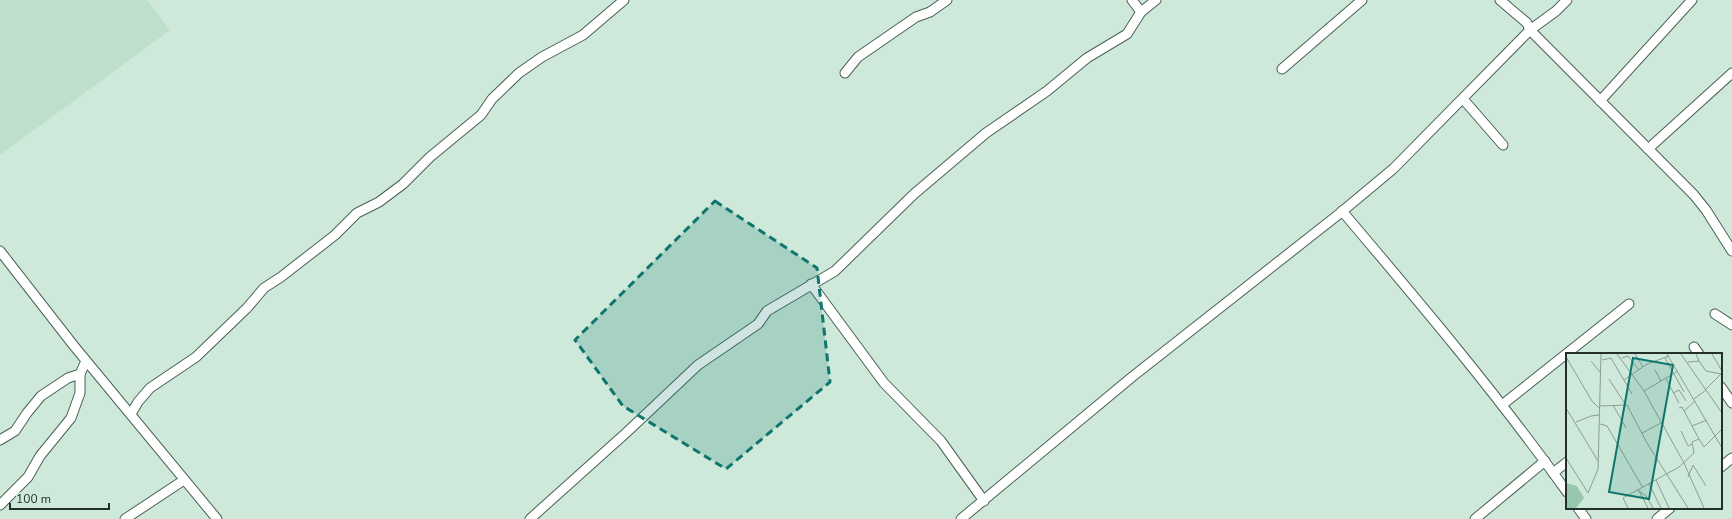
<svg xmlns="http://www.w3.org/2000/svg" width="1732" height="519" font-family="'Nunito Sans',sans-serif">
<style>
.built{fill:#bddfcc}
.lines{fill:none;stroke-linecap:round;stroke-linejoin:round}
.minor-casing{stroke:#4a6154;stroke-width:11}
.minor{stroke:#fff;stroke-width:9}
.marked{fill:#0f766e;fill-opacity:0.2;stroke:#0f766e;stroke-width:3;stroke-dasharray:8 5;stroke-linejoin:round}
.inset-road{fill:none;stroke:#8a9e93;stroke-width:1}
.view{fill:#0f766e;fill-opacity:0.15;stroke:#0f766e;stroke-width:2}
.inset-edge{fill:none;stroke:#252f29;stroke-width:2}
</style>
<rect width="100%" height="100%" fill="#cee8d9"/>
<path class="built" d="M 0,0 L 147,0 L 170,30 L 0,155 Z"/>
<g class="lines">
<defs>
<g id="minor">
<path d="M 1500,0 L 1527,23 L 1530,30 L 1694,195 L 1706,210 L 1732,251"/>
<path d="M 1141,12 L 1156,0"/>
<path d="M 1282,69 L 1362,0"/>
<path d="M 845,73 L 858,57 L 916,17 L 930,12 L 947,0"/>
<path d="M 1463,99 L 1503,145"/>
<path d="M 1600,101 L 1692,0"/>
<path d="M 1648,149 L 1732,73"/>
<path d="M 1342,211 C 1420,303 1497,394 1567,492"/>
<path d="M 0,251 L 74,346 L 217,519"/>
<path d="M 811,284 L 884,383 L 941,441 L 984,501"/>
<path d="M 1715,314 L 1732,325"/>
<path d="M 1694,347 L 1699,354"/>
<path d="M 1721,387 L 1732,403"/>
<path d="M 1502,405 L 1629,304"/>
<path d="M 131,414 L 138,402 L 150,388 L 196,357 L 247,308 L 264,288 L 281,277 L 335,235 L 357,213 L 379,202 L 403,184 L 430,157 L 481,115 L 492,99 L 519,73 L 542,57 L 583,35 L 624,0"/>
<path d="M 0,440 L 15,431 L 27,413 L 41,396 L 68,378 L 80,374"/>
<path d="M 1721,467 L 1732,458"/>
<path d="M 1553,473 L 1567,462"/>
<path d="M 0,505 L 28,477 L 40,456 L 71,418 L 80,393 L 80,374 L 86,361"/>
<path d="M 1578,508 L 1586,519"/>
<path d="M 125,519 L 184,480"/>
<path d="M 530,519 L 627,432 L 698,365 L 758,324 L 767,311 L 835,271 L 914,194 L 986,133 L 1047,91 L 1087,58 L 1127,34 L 1141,12 L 1132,0"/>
<path d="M 961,519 L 1132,377 L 1339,214 L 1393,169 L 1530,30 L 1556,11 L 1567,0"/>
<path d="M 1475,519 L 1545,461"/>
<path d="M 1657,519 L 1670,508"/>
</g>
</defs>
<use href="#minor" class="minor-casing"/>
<use href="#minor" class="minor"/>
</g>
<path class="marked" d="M 715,201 L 817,268 L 830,382 L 726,469 L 623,406 L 575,340 Z"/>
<g transform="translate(1566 353)">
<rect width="156" height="156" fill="#cee8d9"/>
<path d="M 0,130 L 11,133 L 18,145 L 10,155 L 0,155 Z" fill="#97c7ad"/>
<path class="inset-road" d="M 51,1 L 78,38 L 118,110 L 138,155M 69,1 L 77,14M 101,1 L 156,95M 115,1 L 156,60M 146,1 L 156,18M 0,4 L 26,48 L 33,55M 56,5 L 62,3 L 73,17M 99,5 L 108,21M 36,7 L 45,5 L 66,41M 25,8 L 34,19M 133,8 L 140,18 L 155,21M 122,9 L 133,8 L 130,1M 89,17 L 95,28M 108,21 L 118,39M 43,26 L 59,51M 100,26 L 113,50M 58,27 L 81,11 L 103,3M 140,36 L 155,21M 78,38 L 112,18M 107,40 L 113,37 L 120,48M 128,46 L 140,37M 47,52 L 60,75M 33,53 L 61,52 L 81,90 L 122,155M 0,55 L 32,108M 113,55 L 116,54 L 133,86M 118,58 L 129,48M 10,69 L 25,63 L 33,62M 34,71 L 41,73 L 77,135M 126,73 L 141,67M 115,78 L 122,93 L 126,91M 76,80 L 95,70M 0,105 L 22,140 L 32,116 L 35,1M 122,124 L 127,112 L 140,133M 90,127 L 103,155M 83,131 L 95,155M 72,137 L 80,143 L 87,155M 73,138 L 82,155M 62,155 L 57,145 L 113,114 L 128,100 L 126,89 L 133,86 L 138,94 L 156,76"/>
<path class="view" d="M 67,5 L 107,12 L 83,146 L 43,139 Z"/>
<rect width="156" height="156" class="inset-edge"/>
</g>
<path d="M10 503v6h99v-6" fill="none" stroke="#252f29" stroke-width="2"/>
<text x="16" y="503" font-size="12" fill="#252f29" stroke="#cee8d9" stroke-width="3" paint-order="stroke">100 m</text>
</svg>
